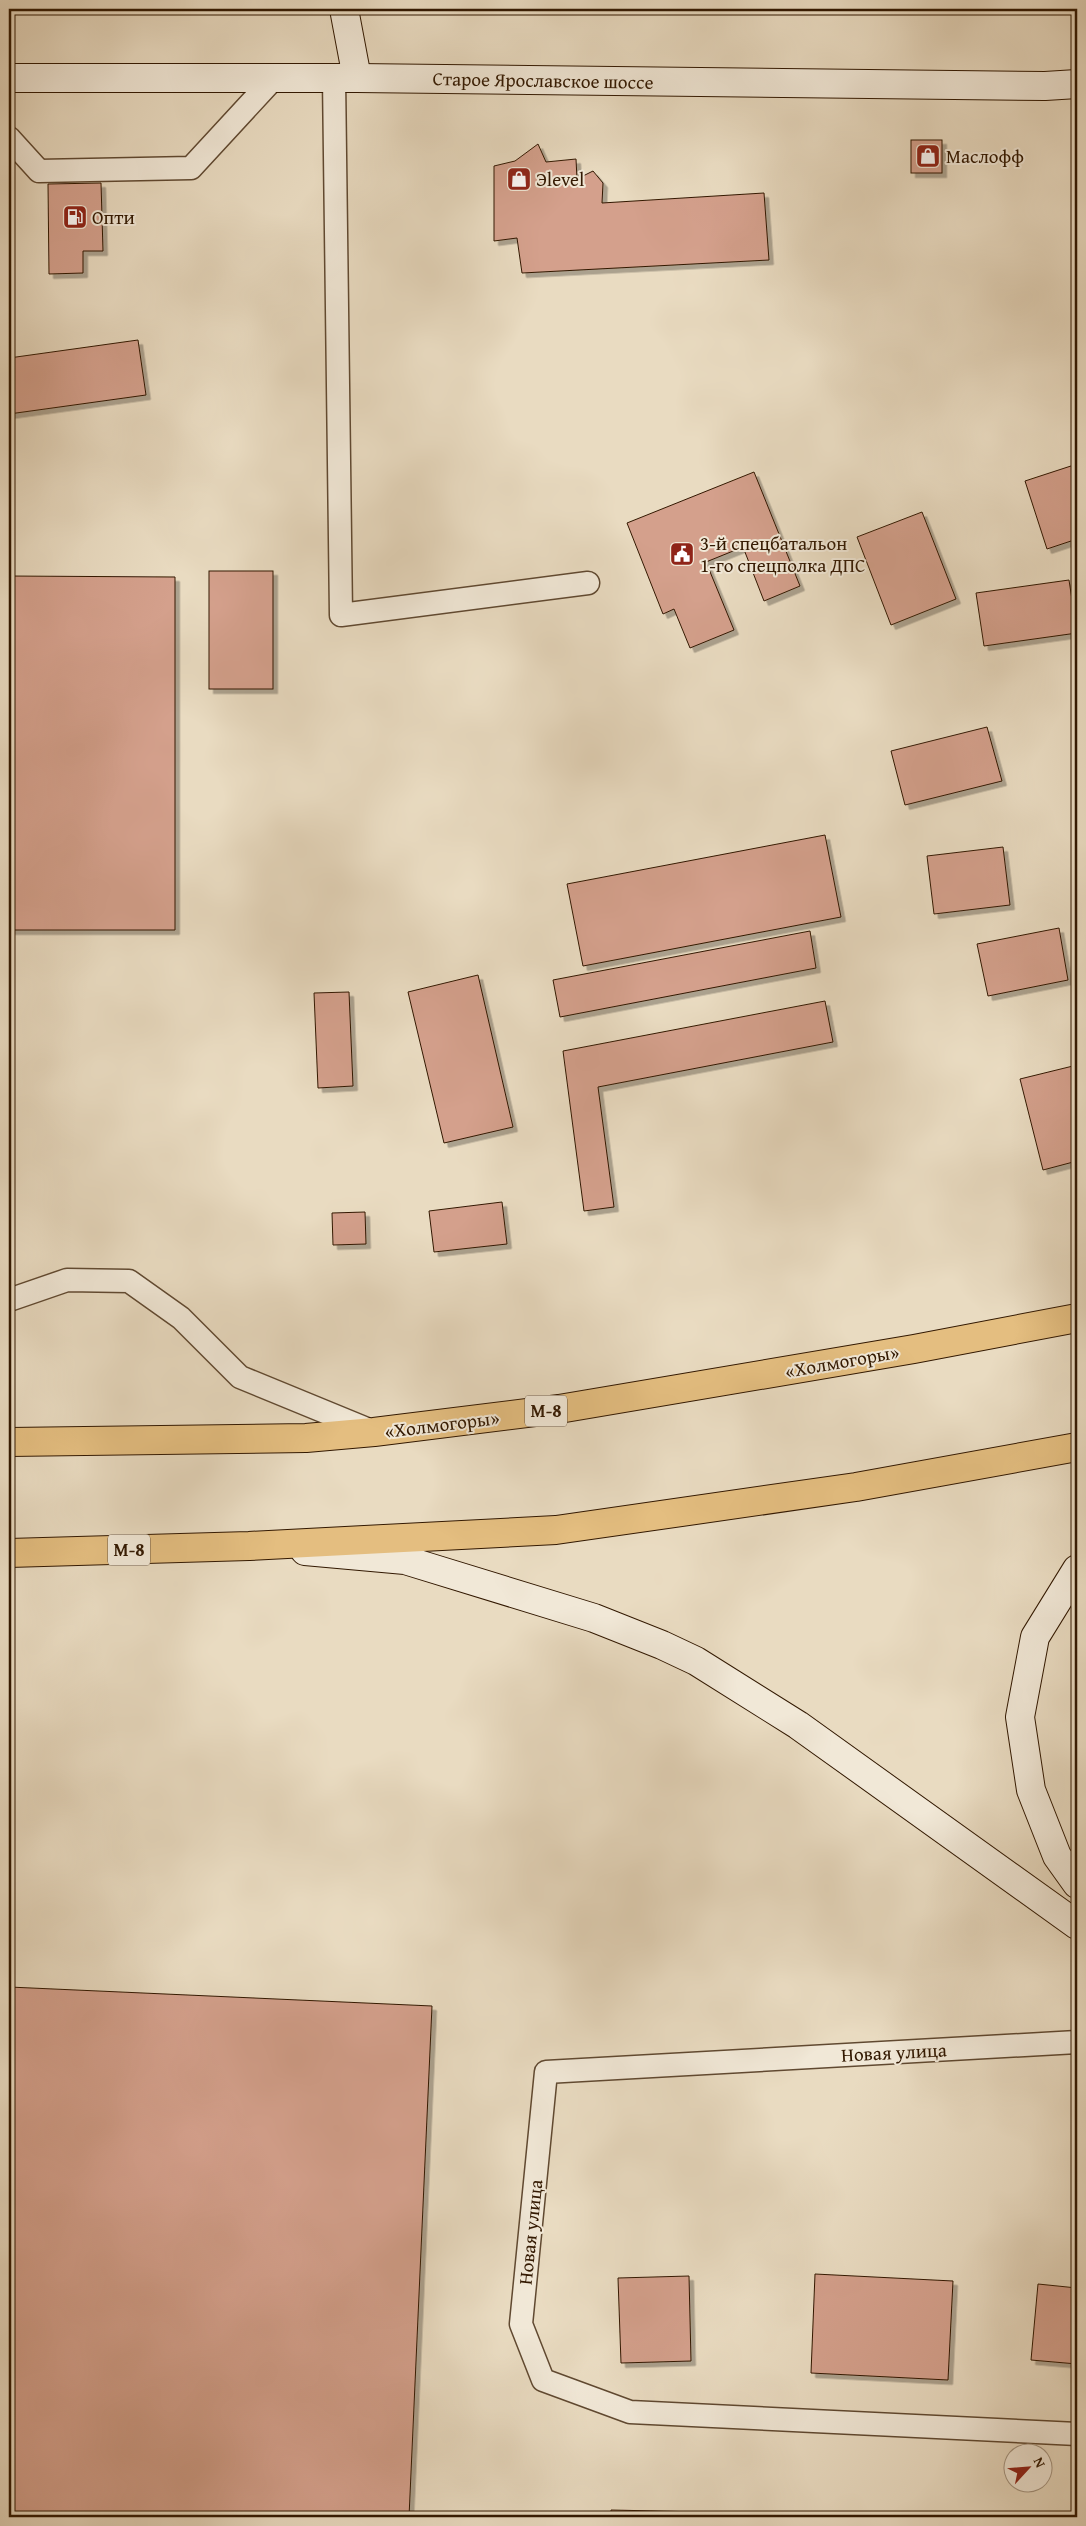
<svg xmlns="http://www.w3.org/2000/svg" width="1086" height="2526" font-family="'Gentium Book Plus',serif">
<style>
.building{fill:#d4a08c;stroke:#321801;filter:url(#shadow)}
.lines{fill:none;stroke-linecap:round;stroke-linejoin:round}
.lane-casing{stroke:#604931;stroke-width:25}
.secondary-casing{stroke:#321801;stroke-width:30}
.highway-casing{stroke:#321801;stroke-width:30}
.lane{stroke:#f1e8d7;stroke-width:22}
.secondary{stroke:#f1e8d7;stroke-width:28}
.highway{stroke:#e4be80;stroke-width:28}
.labels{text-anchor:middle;stroke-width:4;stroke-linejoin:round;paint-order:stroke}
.shield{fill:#f1e8d7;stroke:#6b5641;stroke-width:1}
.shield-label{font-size:18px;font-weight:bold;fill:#321801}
.street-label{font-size:19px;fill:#321801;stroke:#f1e8d7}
.poi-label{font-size:19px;fill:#321801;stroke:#f1e8d7;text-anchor:start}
</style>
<defs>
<filter id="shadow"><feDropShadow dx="4.5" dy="4.5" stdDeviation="0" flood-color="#0004"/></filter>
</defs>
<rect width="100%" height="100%" fill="#e9dbc1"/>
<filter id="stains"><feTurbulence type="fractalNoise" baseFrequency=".004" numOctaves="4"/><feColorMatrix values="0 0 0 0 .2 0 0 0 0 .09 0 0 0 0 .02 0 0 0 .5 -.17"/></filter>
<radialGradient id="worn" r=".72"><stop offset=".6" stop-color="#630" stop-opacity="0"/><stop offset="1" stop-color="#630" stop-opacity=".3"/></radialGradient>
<g class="building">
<rect x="911" y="140" width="31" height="33"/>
<path d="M 538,144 L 546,162 L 576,159 L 577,179 L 593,171 L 603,183 L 602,203 L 764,193 L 769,260 L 522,273 L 517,238 L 494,241 L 494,166 L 515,161 Z"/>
<path d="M 101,183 L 103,251 L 83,251 L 83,273 L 49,274 L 48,184 Z"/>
<path d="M 138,340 L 146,395 L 9,414 L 9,358 Z"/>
<path d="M 1077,464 L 1077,539 L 1047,549 L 1025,481 Z"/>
<path d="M 754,472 L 800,586 L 764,601 L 743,547 L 706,562 L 734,630 L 690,648 L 674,609 L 663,614 L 627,523 Z"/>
<path d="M 922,512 L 956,599 L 891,625 L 857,537 Z"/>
<rect x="209" y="571" width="64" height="118"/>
<path d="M 9,576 L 175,577 L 175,930 L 9,930 Z"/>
<path d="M 1069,580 L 1077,633 L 984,646 L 976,593 Z"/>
<path d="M 987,727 L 1002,781 L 905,805 L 891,751 Z"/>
<path d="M 825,835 L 841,917 L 583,966 L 567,884 Z"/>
<path d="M 1003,847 L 1010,905 L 934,914 L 927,856 Z"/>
<path d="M 1059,928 L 1068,980 L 988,996 L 977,944 Z"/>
<path d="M 810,931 L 816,968 L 560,1017 L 553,980 Z"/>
<path d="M 478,975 L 513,1127 L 444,1143 L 408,992 Z"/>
<path d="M 349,992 L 353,1086 L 318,1088 L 314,993 Z"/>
<path d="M 825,1001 L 833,1042 L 598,1087 L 614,1207 L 584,1211 L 563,1051 Z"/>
<path d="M 1077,1065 L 1077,1161 L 1043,1170 L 1020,1079 Z"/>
<path d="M 502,1202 L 507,1244 L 434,1252 L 429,1211 Z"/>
<path d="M 365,1212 L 366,1244 L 333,1245 L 332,1213 Z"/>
<path d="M 9,1987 L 432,2006 L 409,2517 L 9,2517 Z"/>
<path d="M 815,2274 L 953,2281 L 948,2380 L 811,2373 Z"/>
<path d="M 689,2276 L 691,2361 L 621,2363 L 618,2278 Z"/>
<path d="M 1038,2284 L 1077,2288 L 1077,2364 L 1031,2360 Z"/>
<path d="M 611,2510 L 702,2512 L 702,2517 L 611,2517 Z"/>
</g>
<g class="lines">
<defs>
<g id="lane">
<path d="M 334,78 L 341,615 L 588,583"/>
<path d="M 9,138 L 39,171 L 191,168 L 274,78"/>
<path d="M 9,1300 L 67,1280 L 129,1281 L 181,1318 L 240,1377 L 374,1432"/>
<path d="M 1077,2042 L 546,2072 L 521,2324 L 543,2380 L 630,2412 L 1077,2434"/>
</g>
<g id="secondary">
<path d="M 344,9 L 357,78"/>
<path d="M 9,78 L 357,78 L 1045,86 L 1077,84"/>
<path d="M 305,1551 L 405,1560 L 594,1618 L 662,1645 L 696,1661 L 798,1725 L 1077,1925"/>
<path d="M 1077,1569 L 1035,1637 L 1020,1717 L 1031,1790 L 1057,1856 L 1077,1884"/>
</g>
<g id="highway">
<path d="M 9,1442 L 306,1438 L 374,1432 L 559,1409 L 914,1349 L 1077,1318"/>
<path d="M 9,1553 L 249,1546 L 556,1530 L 856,1487 L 1077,1447"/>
</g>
</defs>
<use href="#lane" class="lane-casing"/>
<use href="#secondary" class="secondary-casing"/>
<use href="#highway" class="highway-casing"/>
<use href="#lane" class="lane"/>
<use href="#secondary" class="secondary"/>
<use href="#highway" class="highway"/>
</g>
<defs>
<symbol id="shop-square" viewBox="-11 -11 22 22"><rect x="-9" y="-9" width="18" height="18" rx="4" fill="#8f2418" stroke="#f1e8d7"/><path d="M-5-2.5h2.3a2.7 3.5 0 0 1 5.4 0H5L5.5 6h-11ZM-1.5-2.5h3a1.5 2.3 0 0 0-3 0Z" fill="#fff"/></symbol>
<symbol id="fuel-square" viewBox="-11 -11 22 22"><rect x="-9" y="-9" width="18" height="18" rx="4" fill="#8f2418" stroke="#f1e8d7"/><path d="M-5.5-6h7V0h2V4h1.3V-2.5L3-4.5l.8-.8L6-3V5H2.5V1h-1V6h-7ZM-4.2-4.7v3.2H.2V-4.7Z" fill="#fff"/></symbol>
<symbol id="civic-square" viewBox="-11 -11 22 22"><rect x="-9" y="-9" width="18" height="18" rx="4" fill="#8f2418" stroke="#f1e8d7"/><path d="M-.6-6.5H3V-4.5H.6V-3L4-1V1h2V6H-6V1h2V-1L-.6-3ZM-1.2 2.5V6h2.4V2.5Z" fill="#fff"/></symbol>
</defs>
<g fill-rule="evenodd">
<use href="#shop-square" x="914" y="142" width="28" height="28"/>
<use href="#shop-square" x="505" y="165" width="28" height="28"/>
<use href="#fuel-square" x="61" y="203" width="28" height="28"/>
<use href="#civic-square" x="668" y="540" width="28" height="28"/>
</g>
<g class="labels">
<g class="shield">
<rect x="525" y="1395.5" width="42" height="31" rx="4"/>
<rect x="108" y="1534.5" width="42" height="31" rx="4"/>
</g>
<g class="shield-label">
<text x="546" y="1417">М-8</text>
<text x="129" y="1556">М-8</text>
</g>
<g class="street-label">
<text transform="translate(543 80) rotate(1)" y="7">Старое Ярославское шоссе</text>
<text transform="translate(842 1361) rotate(-10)" y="7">«Холмогоры»</text>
<text transform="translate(442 1424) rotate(-7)" y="7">«Холмогоры»</text>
<text transform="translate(894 2052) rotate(-3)" y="7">Новая улица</text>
<text transform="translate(530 2232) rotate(-84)" y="7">Новая улица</text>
</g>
<g class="poi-label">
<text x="946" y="163">Маслофф</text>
<text x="536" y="186">Эlevel</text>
<text x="92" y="224">Опти</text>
<text x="700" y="550">3-й спецбатальон<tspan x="700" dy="22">1-го спецполка ДПС</tspan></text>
</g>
</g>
<rect width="1086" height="2526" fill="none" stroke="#e9dbc1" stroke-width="30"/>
<rect x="10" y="10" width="1066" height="2506" fill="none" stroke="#321801" stroke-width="2.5"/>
<rect x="15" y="15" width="1056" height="2496" fill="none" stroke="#321801"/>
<g transform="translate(1028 2468) rotate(64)"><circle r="24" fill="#f1e8d7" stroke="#a59581"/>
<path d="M0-4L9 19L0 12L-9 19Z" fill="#8f2418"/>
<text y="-8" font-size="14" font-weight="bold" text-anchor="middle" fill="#321801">N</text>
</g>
<rect width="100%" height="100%" filter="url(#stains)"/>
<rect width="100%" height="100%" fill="url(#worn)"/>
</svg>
